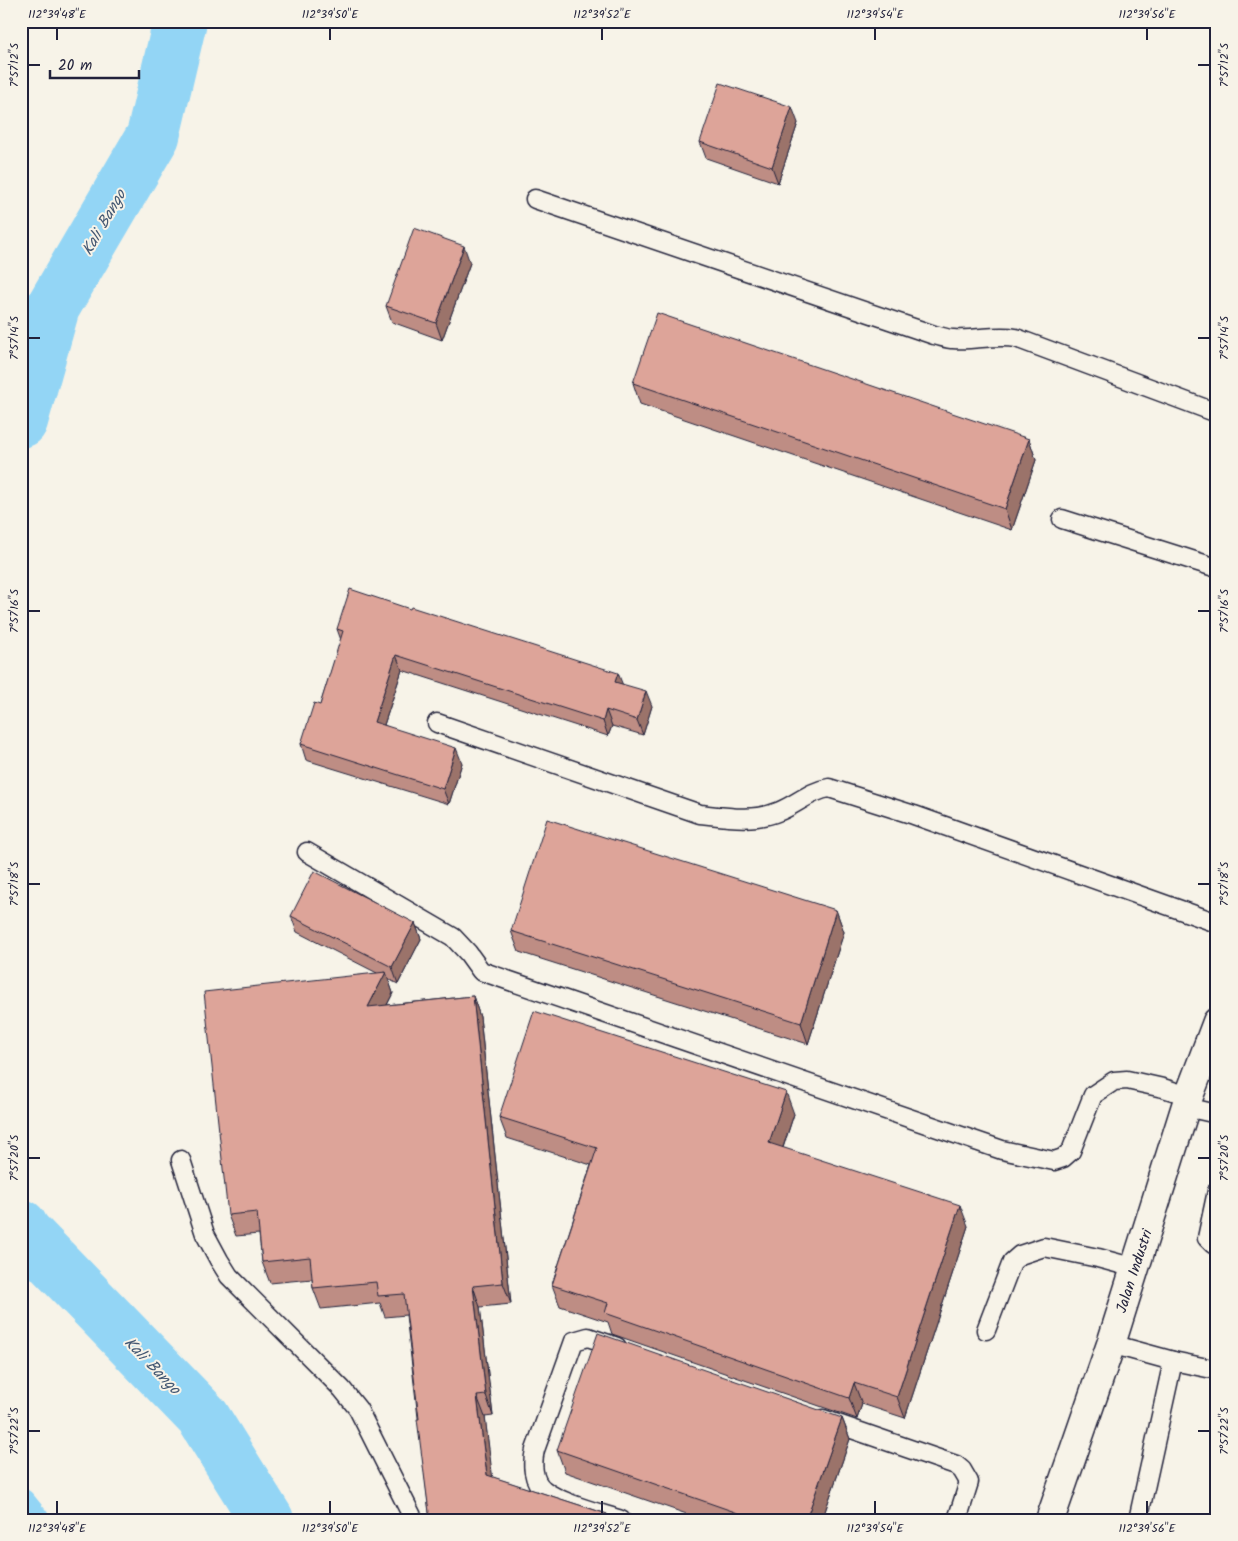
<svg xmlns="http://www.w3.org/2000/svg" width="1238" height="1541" font-family="Kalam,sans-serif">
<style>
.lines{fill:none;stroke-linecap:round;stroke-linejoin:round}
.canal{stroke:#93d5f5;stroke-width:31}
.river{stroke:#93d5f5;stroke-width:54}
.service-casing{stroke:#22223b;stroke-width:21}
.tertiary-casing{stroke:#22223b;stroke-width:31}
.service{stroke:#f7f3e8;stroke-width:18}
.tertiary{stroke:#f7f3e8;stroke-width:28}
.wall{fill:#be8d84;stroke:#22223b}
.shaded-wall{fill:#9b736b;stroke:#22223b}
.building{fill:#dda499;stroke:#22223b}
.ticks{fill:none;stroke:#22223b;stroke-width:2}
.labels{text-anchor:middle;stroke-width:4;stroke-linejoin:round;paint-order:stroke}
.street-label{font-size:15px;fill:#22223b;stroke:#f7f3e8}
.water-label{font-size:16px;font-style:italic;fill:#445873;stroke:#f7f3e8}
.neatline{fill:none;stroke:#22223b;stroke-width:2}
.ticks-label{font-size:12px;text-anchor:middle;fill:#22223b}
</style>
<rect width="100%" height="100%" fill="#f7f3e8"/>
<filter id="ink" filterUnits="userSpaceOnUse"><feTurbulence type="fractalNoise" baseFrequency=".02" numOctaves="2"/><feDisplacementMap in="SourceGraphic" scale="10" xChannelSelector="R" yChannelSelector="G"/><feConvolveMatrix kernelMatrix="1 2 1 2 8 2 1 2 1" color-interpolation-filters="sRGB"/></filter>
<g filter="url(#ink)">
<g class="lines">
<path class="canal" d="M 21,1504 L 34,1520"/>
<g class="river">
<path d="M 21,421 L 53,307 L 153,136 L 180,21"/>
<path d="M 21,1226 L 23,1231 L 203,1417 L 267,1520"/>
</g>
<defs>
<g id="service">
<path d="M 535,199 L 934,335 C 940,336 947,339 953,339 C 974,341 995,334 1016,338 L 1217,413"/>
<path d="M 1062,519 L 1217,568"/>
<path d="M 437,723 L 700,814 C 726,817 755,822 780,811 C 797,804 810,791 829,788 L 914,815 L 1217,923"/>
<path d="M 307,852 L 453,937 L 468,953 L 481,971 L 1002,1150 L 1054,1161 L 1063,1158 L 1071,1151 L 1093,1095 L 1114,1081 L 1127,1080 L 1163,1088 L 1189,1096"/>
<path d="M 1186,1107 L 1217,1114"/>
<path d="M 181,1160 L 205,1234 L 219,1260 L 229,1276 L 342,1389 L 358,1409 L 414,1520"/>
<path d="M 1217,1191 L 1207,1238 L 1213,1244 L 1217,1246"/>
<path d="M 986,1330 L 1012,1262 L 1020,1255 L 1044,1247 L 1098,1258 L 1135,1268"/>
<path d="M 1111,1344 L 1173,1361 L 1138,1520"/>
<path d="M 617,1347 L 588,1337 L 574,1341 L 535,1450 C 532,1463 532,1481 544,1490 C 560,1503 600,1513 621,1520"/>
<path d="M 1173,1361 L 1217,1370"/>
<path d="M 823,1419 L 956,1465 L 962,1470 L 969,1482 L 957,1520"/>
</g>
<path id="tertiary" d="M 1050,1520 L 1111,1344 L 1189,1096 L 1217,1022"/>
</defs>
<use href="#service" class="service-casing"/>
<use href="#tertiary" class="tertiary-casing"/>
<use href="#service" class="service"/>
<use href="#tertiary" class="tertiary"/>
</g>
<g class="wall">
<path d="M 798,123 L 778,183 L 706,158 L 700,142 Z"/>
<path d="M 470,263 L 442,340 L 392,322 L 386,306 Z"/>
<path d="M 633,383 L 1029,439 L 1036,460 L 1012,530 L 640,404 Z"/>
<path d="M 337,629 L 622,684 L 652,706 L 643,735 L 612,726 L 608,736 L 402,670 L 384,725 L 462,763 L 449,804 L 306,760 L 301,744 L 320,705 L 341,640 Z"/>
<path d="M 836,910 L 844,932 L 808,1044 L 519,952 L 511,931 Z"/>
<path d="M 291,916 L 415,923 L 421,939 L 398,984 L 388,979 L 393,993 L 387,1005 L 473,996 L 480,1017 L 511,1304 L 480,1307 L 493,1416 L 485,1417 L 492,1477 L 607,1514 L 609,1520 L 430,1520 L 406,1315 L 385,1317 L 380,1303 L 321,1309 L 313,1288 L 312,1279 L 270,1283 L 262,1262 L 259,1234 L 236,1236 L 228,1215 L 377,973 L 297,932 Z"/>
<path d="M 794,1114 L 783,1148 L 968,1226 L 905,1418 L 862,1404 L 857,1419 L 612,1334 L 608,1322 L 560,1306 L 552,1285 L 591,1165 L 507,1138 L 499,1117 Z"/>
<path d="M 842,1418 L 850,1439 L 822,1520 L 704,1520 L 565,1472 L 557,1450 Z"/>
</g>
<g class="shaded-wall">
<path d="M 792,107 L 798,123 L 778,183 L 772,167 Z"/>
<path d="M 464,246 L 470,263 L 442,340 L 436,323 Z"/>
<path d="M 1029,439 L 1036,460 L 1012,530 L 1005,509 Z"/>
<path d="M 396,655 L 402,670 L 380,737 L 374,722 Z"/>
<path d="M 618,673 L 624,688 L 615,682 Z"/>
<path d="M 646,691 L 652,706 L 643,735 L 637,720 Z"/>
<path d="M 606,710 L 612,726 L 608,736 L 603,721 Z"/>
<path d="M 456,748 L 462,763 L 449,804 L 443,789 Z"/>
<path d="M 836,910 L 844,932 L 808,1044 L 801,1023 Z"/>
<path d="M 415,923 L 421,939 L 398,984 L 392,967 Z"/>
<path d="M 386,972 L 393,993 L 375,1028 L 368,1007 Z"/>
<path d="M 473,996 L 480,1017 L 511,1304 L 503,1283 Z"/>
<path d="M 786,1092 L 794,1114 L 777,1165 L 769,1143 Z"/>
<path d="M 960,1205 L 968,1226 L 905,1418 L 897,1397 Z"/>
<path d="M 473,1286 L 480,1307 L 493,1416 L 486,1395 Z"/>
<path d="M 854,1383 L 862,1404 L 857,1419 L 849,1398 Z"/>
<path d="M 477,1396 L 485,1417 L 495,1496 L 487,1475 Z"/>
<path d="M 842,1418 L 850,1439 L 822,1520 L 806,1520 Z"/>
<path d="M 607,1514 L 609,1520 L 605,1520 Z"/>
</g>
<g class="building">
<path d="M 720,83 L 792,107 L 772,167 L 700,142 Z"/>
<path d="M 414,228 L 464,246 L 436,323 L 386,306 Z"/>
<path d="M 657,313 L 1029,439 L 1005,509 L 633,383 Z"/>
<path d="M 350,589 L 410,609 L 411,607 L 618,673 L 615,682 L 646,691 L 637,720 L 606,710 L 603,721 L 396,655 L 374,722 L 456,748 L 443,789 L 301,744 L 314,703 L 320,705 L 343,631 L 337,629 Z"/>
<path d="M 547,819 L 836,910 L 801,1023 L 511,931 Z"/>
<path d="M 314,871 L 415,923 L 392,967 L 291,916 Z"/>
<path d="M 386,972 L 368,1007 L 473,996 L 503,1283 L 473,1286 L 486,1395 L 477,1396 L 487,1475 L 607,1514 L 605,1520 L 502,1520 L 502,1518 L 492,1520 L 430,1520 L 417,1419 L 419,1419 L 404,1294 L 378,1296 L 376,1282 L 313,1288 L 310,1257 L 262,1262 L 257,1212 L 228,1215 L 204,992 Z"/>
<path d="M 534,1011 L 786,1092 L 769,1143 L 960,1205 L 897,1397 L 854,1383 L 849,1398 L 605,1313 L 608,1303 L 552,1285 L 597,1148 L 499,1117 Z"/>
<path d="M 598,1333 L 842,1418 L 806,1520 L 758,1520 L 557,1450 Z"/>
</g>
</g>
<path class="ticks" d="M 57,28 L 57,40M 330,28 L 330,40M 602,28 L 602,40M 875,28 L 875,40M 1147,28 L 1147,40M 28,65 L 40,65M 1198,65 L 1210,65M 28,338 L 40,338M 1198,338 L 1210,338M 28,611 L 40,611M 1198,611 L 1210,611M 28,884 L 40,884M 1198,884 L 1210,884M 28,1158 L 40,1158M 1198,1158 L 1210,1158M 28,1431 L 40,1431M 1198,1431 L 1210,1431M 57,1501 L 57,1514M 330,1501 L 330,1514M 602,1501 L 602,1514M 875,1501 L 875,1514M 1147,1501 L 1147,1514"/>
<g class="labels">
<g class="street-label">
<text transform="translate(1134 1271) rotate(-72)" y="5">Jalan Industri</text>
</g>
<g class="water-label">
<text transform="translate(103 222) rotate(-60)" y="6">Kali Bango</text>
<text transform="translate(153 1365) rotate(46)" y="6">Kali Bango</text>
</g>
</g>
<rect width="1238" height="1541" fill="none" stroke="#f7f3e8" stroke-width="55"/>
<path d="M50 70v8h89v-8" fill="none" stroke="#22223b" stroke-width="2.5"/>
<text x="58" y="70" font-size="15" fill="#22223b" stroke="#f7f3e8" stroke-width="4" paint-order="stroke">20 m</text>
<rect x="28" y="28" width="1182" height="1486" class="neatline"/>
<g class="ticks-label">
<text x="57" y="18">112°39'48"E</text>
<text x="330" y="18">112°39'50"E</text>
<text x="602" y="18">112°39'52"E</text>
<text x="875" y="18">112°39'54"E</text>
<text x="1147" y="18">112°39'56"E</text>
<text transform="translate(14 65) rotate(-90)" y="4">7°57'12"S</text>
<text transform="translate(1224 65) rotate(-90)" y="4">7°57'12"S</text>
<text transform="translate(14 338) rotate(-90)" y="4">7°57'14"S</text>
<text transform="translate(1224 338) rotate(-90)" y="4">7°57'14"S</text>
<text transform="translate(14 611) rotate(-90)" y="4">7°57'16"S</text>
<text transform="translate(1224 611) rotate(-90)" y="4">7°57'16"S</text>
<text transform="translate(14 884) rotate(-90)" y="4">7°57'18"S</text>
<text transform="translate(1224 884) rotate(-90)" y="4">7°57'18"S</text>
<text transform="translate(14 1158) rotate(-90)" y="4">7°57'20"S</text>
<text transform="translate(1224 1158) rotate(-90)" y="4">7°57'20"S</text>
<text transform="translate(14 1431) rotate(-90)" y="4">7°57'22"S</text>
<text transform="translate(1224 1431) rotate(-90)" y="4">7°57'22"S</text>
<text x="57" y="1532">112°39'48"E</text>
<text x="330" y="1532">112°39'50"E</text>
<text x="602" y="1532">112°39'52"E</text>
<text x="875" y="1532">112°39'54"E</text>
<text x="1147" y="1532">112°39'56"E</text>
</g>
</svg>
